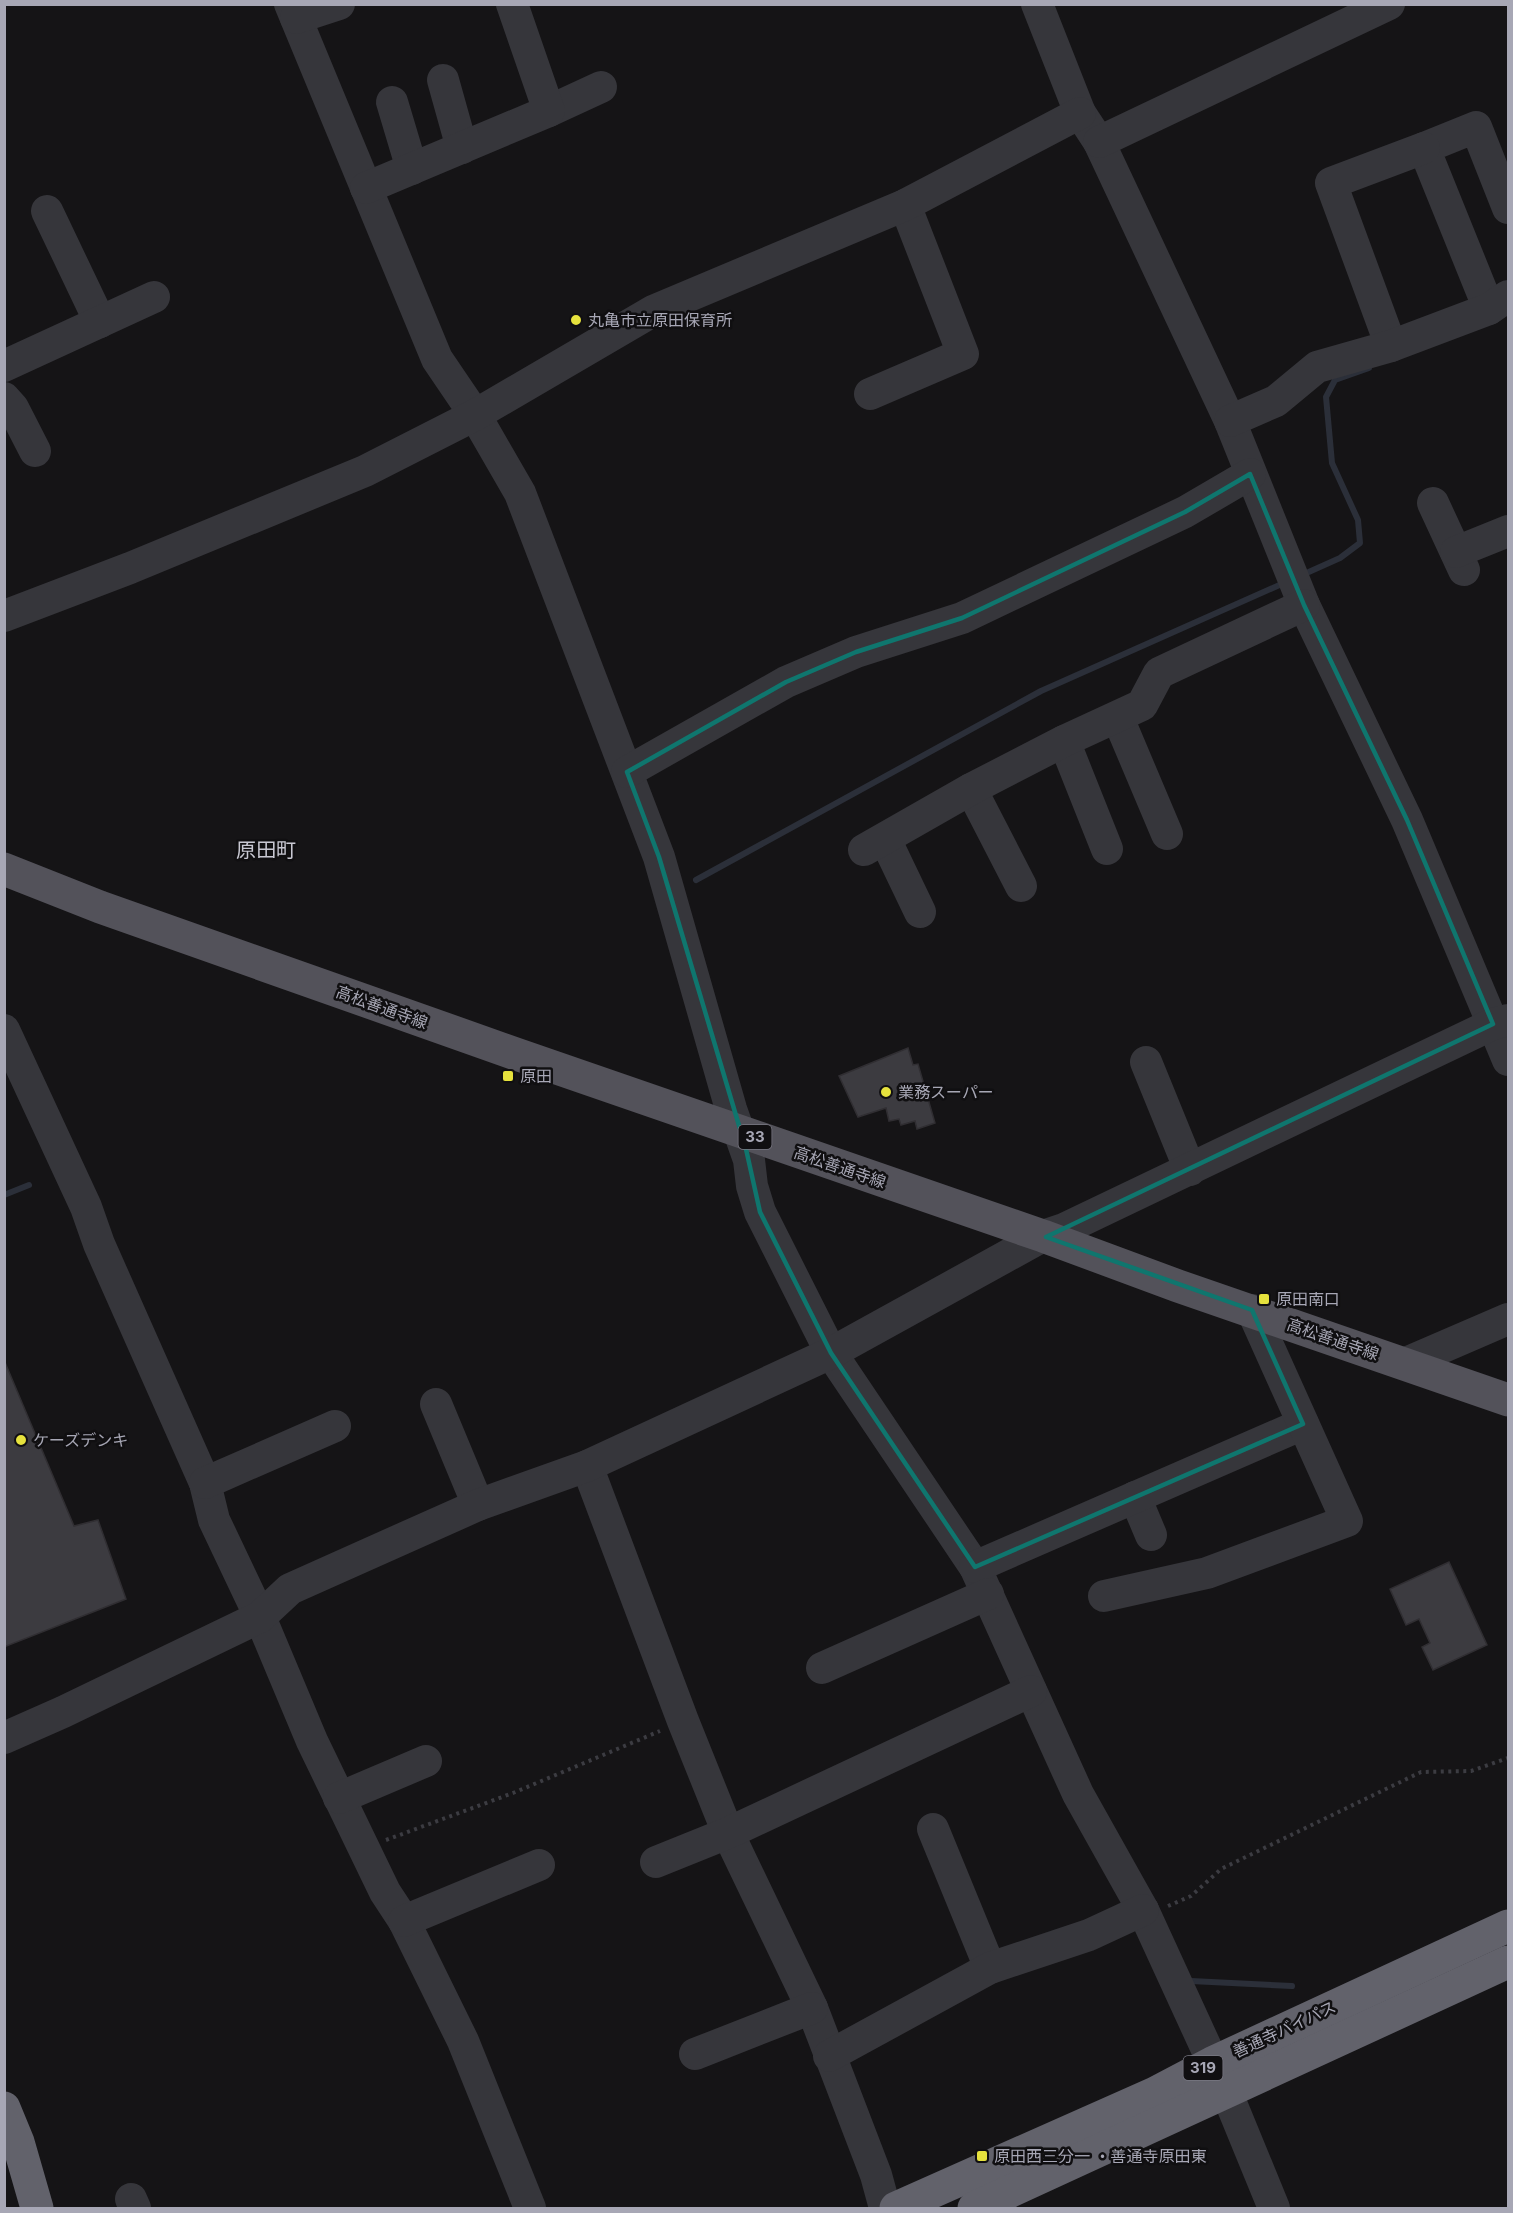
<svg xmlns="http://www.w3.org/2000/svg" width="1513" height="2213" font-family="Inter,'Noto Sans JP',sans-serif">
<style>
.lines{fill:none;stroke-linecap:round;stroke-linejoin:round}
.stream{stroke:#2b2f39;stroke-width:6}
.building{fill:#3c3b40;stroke:#302e32;stroke-width:1.5}
.path{stroke:#3c3c42;stroke-width:4;stroke-dasharray:3 4.5;stroke-linecap:butt}
.minor{stroke:#36363b;stroke-width:32}
.major{stroke:#53525a;stroke-width:33}
.highway{stroke:#62626b;stroke-width:33}
.marked{fill:none;stroke:#0f766e;stroke-width:4.5;stroke-linejoin:round}
.poi-dot{fill:#e6e23d;stroke:#100f11;stroke-width:2}
.labels{text-anchor:middle;stroke-width:5;stroke-linejoin:round;paint-order:stroke}
.shield{fill:#100f11;stroke:#7a7984;stroke-width:1.5}
.shield-label{font-size:15px;font-weight:bold;fill:#a7a7b5}
.poi-label{font-size:16px;fill:#a7a7b5;stroke:#100f11;text-anchor:start}
.street-label{font-size:16px;fill:#a7a7b5;stroke:#100f11}
.quarter-label{font-size:20px;fill:#c8c8d2;stroke:#100f11}
</style>
<rect width="100%" height="100%" fill="#151416"/>
<g class="lines">
<g class="stream">
<path d="M 1302,575 L 1340,558 L 1360,543 L 1358,520 L 1332,463 L 1326,397 L 1335,380 L 1369,368"/>
<path d="M 696,880 L 1041,691 L 1284,583"/>
<path d="M 4,1195 L 29,1185"/>
<path d="M 1191,1981 L 1292,1986"/>
</g>
</g>
<g class="building">
<path d="M 908,1048 L 913,1065 L 918,1064 L 935,1123 L 917,1129 L 915,1121 L 901,1125 L 899,1119 L 889,1121 L 886,1108 L 858,1117 L 839,1076 Z"/>
<path d="M 4,1360 L 74,1526 L 98,1520 L 126,1599 L 4,1647 Z"/>
<path d="M 1449,1562 L 1487,1645 L 1433,1670 L 1422,1647 L 1430,1643 L 1419,1619 L 1406,1625 L 1390,1589 Z"/>
</g>
<g class="lines">
<g class="path">
<path d="M 386,1840 L 513,1793 L 660,1731"/>
<path d="M 1168,1906 L 1191,1896 L 1221,1869 L 1421,1772 L 1471,1771 L 1508,1758"/>
</g>
<g class="minor">
<path d="M 290,4 L 437,359 L 475,415 L 520,493 L 659,857 L 731,1109 L 749,1160 L 752,1186 L 760,1212 L 831,1353 L 975,1567 L 1078,1794 L 1143,1910 L 1226,2091 L 1274,2208"/>
<path d="M 1037,4 L 1080,113 L 1099,142 L 1230,421 L 1304,605 L 1407,820 L 1508,1060"/>
<path d="M 296,18 L 339,4"/>
<path d="M 443,80 L 462,148"/>
<path d="M 392,102 L 412,169"/>
<path d="M 549,111 L 601,87"/>
<path d="M 1099,142 L 1389,4"/>
<path d="M 366,188 L 549,111 L 512,4"/>
<path d="M 47,211 L 100,322"/>
<path d="M 1489,309 L 1424,148 L 1476,127 L 1508,208"/>
<path d="M 1391,346 L 1331,183 L 1424,148"/>
<path d="M 4,366 L 154,297"/>
<path d="M 870,394 L 963,354 L 905,205"/>
<path d="M 4,398 L 13,408 L 35,451"/>
<path d="M 1230,421 L 1276,401 L 1317,367 L 1391,346 L 1489,309 L 1508,296"/>
<path d="M 1433,503 L 1464,570"/>
<path d="M 1456,552 L 1508,531"/>
<path d="M 4,616 L 130,568 L 365,471 L 475,415 L 653,311 L 905,205 L 1080,113"/>
<path d="M 1118,718 L 1167,834"/>
<path d="M 1064,741 L 1107,849"/>
<path d="M 627,772 L 786,682 L 856,652 L 962,618 L 1185,512 L 1250,474"/>
<path d="M 971,789 L 1021,886"/>
<path d="M 885,839 L 920,912"/>
<path d="M 864,850 L 971,789 L 1064,741 L 1142,705 L 1159,673 L 1304,605"/>
<path d="M 4,1030 L 86,1207 L 99,1244 L 205,1483 L 214,1520 L 260,1617 L 312,1741 L 385,1892 L 404,1921 L 463,2041 L 530,2208"/>
<path d="M 1146,1062 L 1190,1170"/>
<path d="M 1406,1363 L 1508,1319"/>
<path d="M 436,1404 L 478,1505"/>
<path d="M 587,1466 L 683,1721 L 728,1833 L 812,2008 L 876,2175 L 885,2208"/>
<path d="M 205,1483 L 335,1426"/>
<path d="M 1135,1497 L 1151,1535"/>
<path d="M 975,1567 L 1303,1424"/>
<path d="M 1104,1596 L 1207,1573 L 1347,1521 L 1252,1310"/>
<path d="M 822,1668 L 988,1594"/>
<path d="M 4,1738 L 63,1712 L 260,1617 L 290,1589 L 478,1505 L 587,1466 L 831,1353 L 1043,1236 L 1064,1229 L 1493,1024 L 1508,1020"/>
<path d="M 339,1798 L 426,1761"/>
<path d="M 933,1829 L 990,1968"/>
<path d="M 656,1862 L 728,1833 L 1031,1691"/>
<path d="M 404,1921 L 539,1865"/>
<path d="M 695,2054 L 812,2008"/>
<path d="M 829,2056 L 990,1968 L 1089,1935 L 1143,1910"/>
<path d="M 131,2199 L 135,2208"/>
</g>
<path class="major" d="M 4,869 L 100,907 L 516,1054 L 1043,1236 L 1178,1286 L 1508,1400"/>
<g class="highway">
<path d="M 4,2108 L 18,2142 L 37,2208"/>
<path d="M 896,2208 L 1155,2093 L 1212,2063 L 1508,1926"/>
<path d="M 974,2208 L 1508,1962"/>
</g>
</g>
<path class="marked" d="M 1250,474 L 1304,605 L 1407,820 L 1493,1024 L 1046,1237 L 1252,1310 L 1303,1424 L 975,1567 L 831,1353 L 760,1212 L 746,1149 L 659,857 L 627,772 L 786,682 L 856,652 L 962,618 L 1185,512 Z"/>
<g class="poi-dot">
<circle cx="576" cy="320" r="6"/>
<rect x="502" y="1070" width="12" height="12" rx="3"/>
<circle cx="886" cy="1092" r="6"/>
<rect x="1258" y="1293" width="12" height="12" rx="3"/>
<circle cx="21" cy="1440" r="6"/>
<rect x="976" y="2150" width="12" height="12" rx="3"/>
</g>
<g class="labels">
<g class="shield">
<rect x="738.5" y="1125" width="33" height="24" rx="4.5"/>
<rect x="1183.5" y="2056" width="39" height="24" rx="4.5"/>
</g>
<g class="shield-label">
<text x="755" y="1142">33</text>
<text x="1203" y="2073">319</text>
</g>
<g class="poi-label">
<text x="588" y="326">丸亀市立原田保育所</text>
<text x="520" y="1082">原田</text>
<text x="898" y="1098">業務スーパー</text>
<text x="1276" y="1305">原田南口</text>
<text x="33" y="1446">ケーズデンキ</text>
<text x="994" y="2162">原田西三分一 ・善通寺原田東</text>
</g>
<g class="street-label">
<text transform="translate(382 1007) rotate(20)" y="6">高松善通寺線</text>
<text transform="translate(840 1167) rotate(19)" y="6">高松善通寺線</text>
<text transform="translate(1333 1339) rotate(19)" y="6">高松善通寺線</text>
<text transform="translate(1284 2029) rotate(-25)" y="6">善通寺バイパス</text>
</g>
<g class="quarter-label">
<text x="266" y="857">原田町</text>
</g>
</g>
<rect width="1513" height="2213" fill="none" stroke="#a7a7b5" stroke-width="12"/>
</svg>
